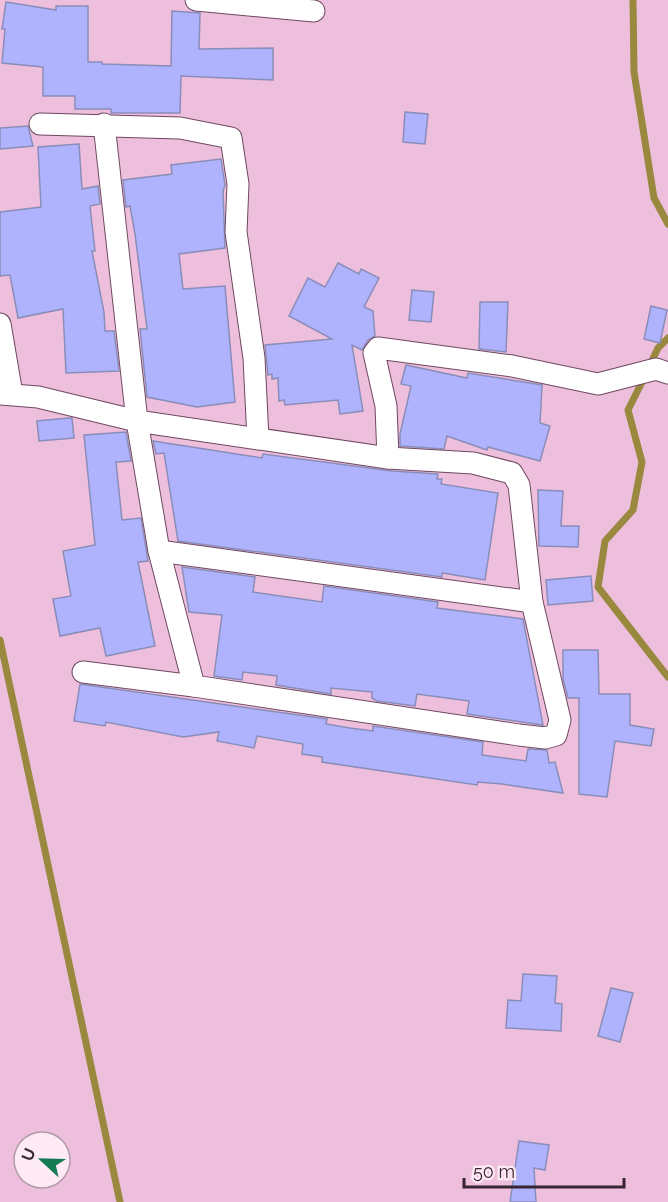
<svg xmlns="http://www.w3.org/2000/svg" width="668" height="1202" font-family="Raleway,sans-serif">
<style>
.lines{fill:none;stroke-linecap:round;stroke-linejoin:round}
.stream{stroke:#99893f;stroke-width:7}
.building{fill:#afb3fd;stroke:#8a8db9;stroke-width:1.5}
.minor-casing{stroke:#6f4861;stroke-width:23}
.minor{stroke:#fff;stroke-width:21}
</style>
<rect width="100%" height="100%" fill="#eebfdc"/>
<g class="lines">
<g class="stream">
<path d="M 633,0 L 634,72 L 654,198 L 668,224"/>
<path d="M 650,365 L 658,348 L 668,338"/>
<path d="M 644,378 L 628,410 L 642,462 L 633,510 L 605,541 L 598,587 L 668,677"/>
<path d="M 0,640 L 120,1202"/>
</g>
</g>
<g class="building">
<path d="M 6,2 L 56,10 L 56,6 L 88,6 L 88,62 L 102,62 L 102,64 L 171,66 L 172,11 L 200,13 L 199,49 L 273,48 L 273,80 L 181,76 L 180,113 L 111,113 L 111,109 L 75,109 L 75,96 L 43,96 L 43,67 L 2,63 L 5,29 L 2,29 Z"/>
<path d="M 405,112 L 428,114 L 425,144 L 403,142 Z"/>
<path d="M 28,126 L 33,146 L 0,149 L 0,128 Z"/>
<path d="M 79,144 L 82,189 L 98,186 L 100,204 L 90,206 L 95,251 L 92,251 L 104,312 L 105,331 L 114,331 L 119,371 L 66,373 L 63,309 L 18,318 L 10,275 L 0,276 L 0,212 L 41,207 L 38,147 Z"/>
<path d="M 221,159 L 225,185 L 223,191 L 225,248 L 179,254 L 183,289 L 225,286 L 235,402 L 197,407 L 147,397 L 140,329 L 147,329 L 135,234 L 130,206 L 126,207 L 123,180 L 172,174 L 171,165 Z"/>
<path d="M 338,263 L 359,274 L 361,269 L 379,278 L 364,307 L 373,311 L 375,336 L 368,340 L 362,350 L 352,345 L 363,411 L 340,414 L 338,400 L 285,405 L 284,400 L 279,401 L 278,378 L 272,379 L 272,374 L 268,375 L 265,345 L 332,339 L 289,316 L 308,278 L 325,287 Z"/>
<path d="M 412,290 L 434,292 L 431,322 L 409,320 Z"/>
<path d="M 480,302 L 508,302 L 506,352 L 479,349 Z"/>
<path d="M 651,306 L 667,310 L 660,343 L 644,339 Z"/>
<path d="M 406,365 L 467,378 L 468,373 L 542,385 L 540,423 L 550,426 L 540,461 L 488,447 L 487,450 L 447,436 L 444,449 L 400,446 L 400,434 L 411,386 L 401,384 Z"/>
<path d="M 69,418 L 72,418 L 74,438 L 39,441 L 37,421 Z"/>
<path d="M 126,432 L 131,461 L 116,462 L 122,520 L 141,518 L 148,561 L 138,562 L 155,646 L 106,656 L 100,628 L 60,636 L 53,599 L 71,596 L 63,551 L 95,545 L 84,435 Z"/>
<path d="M 153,441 L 262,458 L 263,454 L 392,471 L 438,474 L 437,479 L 442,479 L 441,484 L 498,493 L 485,580 L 442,573 L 442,577 L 178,541 L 164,453 L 156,454 Z"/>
<path d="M 538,490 L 563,491 L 561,526 L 579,526 L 578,547 L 539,546 Z"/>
<path d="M 182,567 L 255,577 L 253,592 L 322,602 L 324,586 L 438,602 L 437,608 L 523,619 L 543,725 L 467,714 L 469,701 L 417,694 L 415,706 L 377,701 L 372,698 L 372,692 L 331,688 L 331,694 L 276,685 L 277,676 L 243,672 L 242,680 L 214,676 L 222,615 L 189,612 Z"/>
<path d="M 591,576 L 593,601 L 548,605 L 546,580 Z"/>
<path d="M 563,650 L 598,650 L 599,694 L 630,694 L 630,725 L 654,729 L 651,746 L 615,741 L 607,797 L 579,794 L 579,698 L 568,698 L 563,679 Z"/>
<path d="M 80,684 L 327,719 L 326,724 L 350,728 L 373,731 L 373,726 L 483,742 L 482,755 L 526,761 L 528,749 L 547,750 L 549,763 L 555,762 L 563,793 L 502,784 L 478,782 L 477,785 L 322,762 L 322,757 L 302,754 L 303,744 L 257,736 L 254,748 L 217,741 L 219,732 L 183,737 L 106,722 L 105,726 L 74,721 Z"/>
<path d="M 523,974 L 557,976 L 555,1003 L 562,1004 L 561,1031 L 506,1028 L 508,1000 L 521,1001 Z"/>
<path d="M 611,988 L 633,993 L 620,1042 L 598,1036 Z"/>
<path d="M 519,1141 L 549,1145 L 545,1170 L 534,1168 L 536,1202 L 510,1202 Z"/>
</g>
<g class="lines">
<defs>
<g id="minor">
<path d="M 196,0 L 314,11"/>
<path d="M 40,124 L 180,128 L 231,138 L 238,184 L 236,232 L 254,358 L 258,439"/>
<path d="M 0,324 L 12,394"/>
<path d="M 0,394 L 38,397 L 137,421 L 388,458 L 473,463 L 512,473 L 519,485 L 532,602 L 560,720 L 556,735 L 545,738 L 519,735 L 194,686 L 159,551 L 137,421 L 104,124"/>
<path d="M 388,458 L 386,406 L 374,353 L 378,348 L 512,366 L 598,384 L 656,369 L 668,373"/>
<path d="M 159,551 L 532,602"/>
<path d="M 83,672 L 194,686"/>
</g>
</defs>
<use href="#minor" class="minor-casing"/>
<use href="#minor" class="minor"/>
</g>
<g transform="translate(42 1160) rotate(292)"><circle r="28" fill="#fdeaf5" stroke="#ae9ba6" stroke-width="1.5"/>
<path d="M0-4.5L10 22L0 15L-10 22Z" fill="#137a53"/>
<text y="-9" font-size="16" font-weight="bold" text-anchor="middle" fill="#372530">U</text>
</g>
<path d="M464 1178v9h160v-9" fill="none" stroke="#372530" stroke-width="3"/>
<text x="473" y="1178" font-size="18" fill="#372530" stroke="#fdeaf5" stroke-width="4.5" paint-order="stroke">50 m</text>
</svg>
